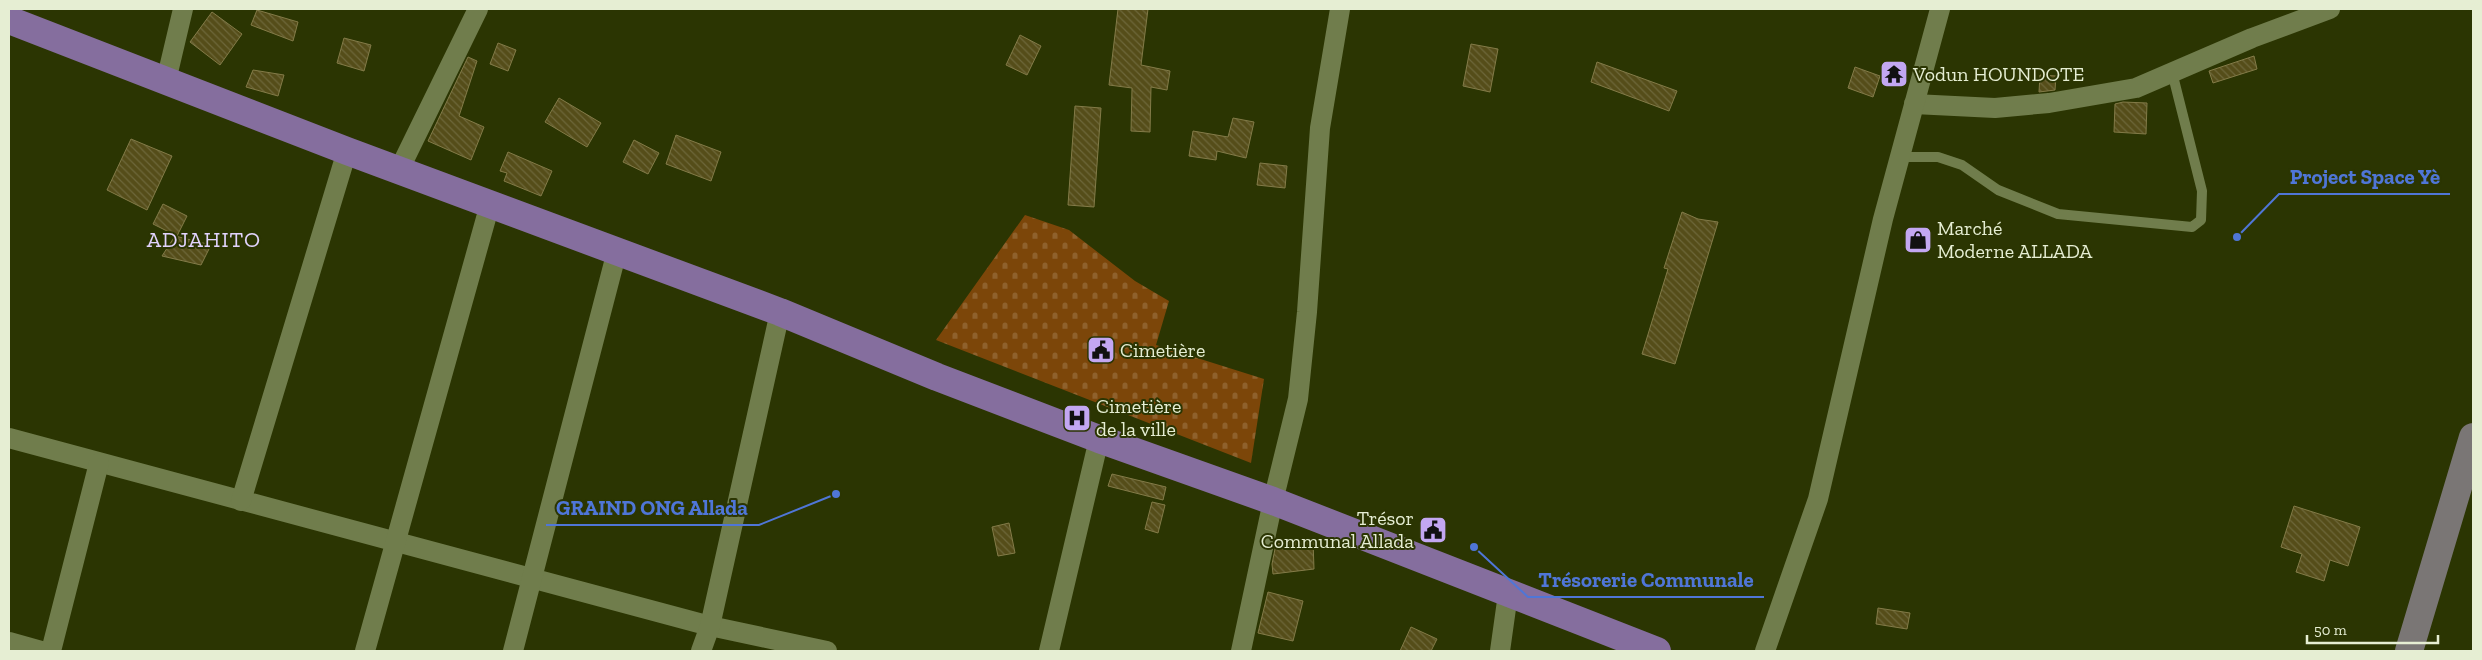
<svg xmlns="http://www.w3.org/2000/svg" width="2482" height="660" font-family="'Zilla Slab',serif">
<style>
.cemetery{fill:url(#cemetery-stones)}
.building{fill:url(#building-back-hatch);stroke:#837b48}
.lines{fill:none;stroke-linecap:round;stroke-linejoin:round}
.lane{stroke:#707d4c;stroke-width:10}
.street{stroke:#707d4c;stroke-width:20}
.secondary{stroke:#7a7675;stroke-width:28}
.primary{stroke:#856e9e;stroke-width:28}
.labels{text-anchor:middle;stroke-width:4;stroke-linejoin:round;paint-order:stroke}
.poi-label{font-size:20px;fill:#e6eed3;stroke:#2b3502;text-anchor:start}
.quarter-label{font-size:22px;letter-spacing:1px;fill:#e2d3fe;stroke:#2b3502}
.leader{fill:none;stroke:#4f76d7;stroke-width:2}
.callout-dot{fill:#4f76d7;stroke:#2b3502;stroke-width:2}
.callout-label{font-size:21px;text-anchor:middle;font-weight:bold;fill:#4f76d7;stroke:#2b3502;stroke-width:4;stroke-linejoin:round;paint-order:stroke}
</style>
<defs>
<pattern id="cemetery-stones" width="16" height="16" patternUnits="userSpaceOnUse" patternTransform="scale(1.25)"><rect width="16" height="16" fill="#7c4609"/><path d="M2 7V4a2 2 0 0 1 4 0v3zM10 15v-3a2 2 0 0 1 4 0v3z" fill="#8f612c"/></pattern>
<pattern id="building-back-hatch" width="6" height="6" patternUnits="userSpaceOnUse" patternTransform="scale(1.25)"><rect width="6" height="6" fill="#554d19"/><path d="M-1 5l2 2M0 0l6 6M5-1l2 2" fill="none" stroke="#6d673a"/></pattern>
</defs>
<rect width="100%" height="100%" fill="#2b3502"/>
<path class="cemetery" d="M 1025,215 L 1069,230 L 1135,281 L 1169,301 L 1156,345 L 1264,379 L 1251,463 L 936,340 Z"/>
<g class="building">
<path d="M 1118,9 L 1148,9 L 1141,65 L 1170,71 L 1167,90 L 1151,87 L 1150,132 L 1131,131 L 1132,88 L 1109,85 Z"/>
<path d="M 257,10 L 298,22 L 293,41 L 251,25 Z"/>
<path d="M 212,12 L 242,34 L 220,65 L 190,42 Z"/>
<path d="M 1020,35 L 1041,46 L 1027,75 L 1006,65 Z"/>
<path d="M 344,38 L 371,45 L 364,71 L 337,63 Z"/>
<path d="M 498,43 L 516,50 L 508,71 L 490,64 Z"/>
<path d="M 1471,44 L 1498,49 L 1490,92 L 1463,86 Z"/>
<path d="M 2254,56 L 2257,69 L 2213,83 L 2209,71 Z"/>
<path d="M 468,57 L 477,61 L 459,116 L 484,127 L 471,160 L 428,141 Z"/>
<path d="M 1597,62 L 1677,91 L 1669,111 L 1591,82 Z"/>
<path d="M 1855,67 L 1880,76 L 1873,97 L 1848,88 Z"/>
<path d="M 253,70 L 284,75 L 278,96 L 246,87 Z"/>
<path d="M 2040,75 L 2056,76 L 2055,90 L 2039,92 Z"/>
<path d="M 559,98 L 601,123 L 587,147 L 545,122 Z"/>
<path d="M 2123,102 L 2147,103 L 2146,134 L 2114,132 L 2115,104 Z"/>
<path d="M 1075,106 L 1101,108 L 1094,207 L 1068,205 Z"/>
<path d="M 1233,118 L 1254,122 L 1246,158 L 1217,151 L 1216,160 L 1189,156 L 1193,131 L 1228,137 Z"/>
<path d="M 676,135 L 721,152 L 711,181 L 666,164 Z"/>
<path d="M 131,139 L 172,156 L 147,210 L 107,190 Z"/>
<path d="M 634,140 L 659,153 L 648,174 L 623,162 Z"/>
<path d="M 508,152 L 552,171 L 541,196 L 504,181 L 507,173 L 500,171 Z"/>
<path d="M 1260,163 L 1287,166 L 1285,188 L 1257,185 Z"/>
<path d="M 163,204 L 187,216 L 177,236 L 153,224 Z"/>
<path d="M 1682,212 L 1698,219 L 1718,222 L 1675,364 L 1642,354 L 1668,269 L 1664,268 Z"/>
<path d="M 175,236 L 211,245 L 201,265 L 162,256 Z"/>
<path d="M 1112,474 L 1166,487 L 1163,500 L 1108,486 Z"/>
<path d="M 1152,502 L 1165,505 L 1158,533 L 1145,529 Z"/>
<path d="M 2294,506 L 2360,527 L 2348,566 L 2330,560 L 2324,581 L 2296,572 L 2302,554 L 2281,547 Z"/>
<path d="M 1009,523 L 1015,553 L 998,556 L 992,527 Z"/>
<path d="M 1302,541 L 1313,541 L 1314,569 L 1273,574 L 1272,564 L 1276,544 Z"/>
<path d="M 1268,592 L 1303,601 L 1293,641 L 1258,633 Z"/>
<path d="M 1878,608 L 1910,613 L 1907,629 L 1876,624 Z"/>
<path d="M 1411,627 L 1437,639 L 1431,651 L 1400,651 Z"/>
</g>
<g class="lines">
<path class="lane" d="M 1900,157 L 1938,157 L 1962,165 L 1998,190 L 2058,214 L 2192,227 L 2201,220 L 2202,191 L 2172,72"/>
<g class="street">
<path d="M 166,81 L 183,9"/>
<path d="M 1914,104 L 1995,108 L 2049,103 L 2136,88 L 2252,38 L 2330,9"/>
<path d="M 399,170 L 478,9"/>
<path d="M 9,438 L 710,626 L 827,651"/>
<path d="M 241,501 L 347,151"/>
<path d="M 9,642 L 41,651"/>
<path d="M 51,651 L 99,463"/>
<path d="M 365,651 L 490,204"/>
<path d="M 513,651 L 617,251"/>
<path d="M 701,651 L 710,626 L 780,312"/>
<path d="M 1049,651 L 1099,439"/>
<path d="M 1241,651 L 1273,501 L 1298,399 L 1307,312 L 1320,128 L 1340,9"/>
<path d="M 1500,651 L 1508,594"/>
<path d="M 1765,651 L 1818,499 L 1883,219 L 1940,9"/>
</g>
<path class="secondary" d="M 2409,651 L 2473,437"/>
<path class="primary" d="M 9,20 L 347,151 L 780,312 L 937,377 L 1099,439 L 1273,501 L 1657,651"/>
</g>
<defs>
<symbol id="temple-square" viewBox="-11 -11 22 22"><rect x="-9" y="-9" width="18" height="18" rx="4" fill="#c3a7f2" stroke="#2b3502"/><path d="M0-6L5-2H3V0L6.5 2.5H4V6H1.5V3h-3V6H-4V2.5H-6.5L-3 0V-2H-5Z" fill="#111"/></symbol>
<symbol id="shop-square" viewBox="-11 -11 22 22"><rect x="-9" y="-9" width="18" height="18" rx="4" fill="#c3a7f2" stroke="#2b3502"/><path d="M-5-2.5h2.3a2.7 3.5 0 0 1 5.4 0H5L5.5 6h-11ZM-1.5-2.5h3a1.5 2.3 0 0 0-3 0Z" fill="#111"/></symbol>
<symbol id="civic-square" viewBox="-11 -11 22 22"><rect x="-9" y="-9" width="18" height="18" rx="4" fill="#c3a7f2" stroke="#2b3502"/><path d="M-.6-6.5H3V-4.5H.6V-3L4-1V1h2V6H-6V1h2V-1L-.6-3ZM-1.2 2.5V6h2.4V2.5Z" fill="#111"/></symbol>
<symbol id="hospital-square" viewBox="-11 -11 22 22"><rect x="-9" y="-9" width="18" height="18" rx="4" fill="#c3a7f2" stroke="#2b3502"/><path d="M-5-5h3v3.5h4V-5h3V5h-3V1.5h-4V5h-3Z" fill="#111"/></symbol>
</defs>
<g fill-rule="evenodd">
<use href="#temple-square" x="1878" y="58" width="32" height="32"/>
<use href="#shop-square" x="1902" y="224" width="32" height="32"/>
<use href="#civic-square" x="1085" y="334" width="32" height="32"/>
<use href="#hospital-square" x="1061" y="402" width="32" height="32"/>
<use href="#civic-square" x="1417" y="514" width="32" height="32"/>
</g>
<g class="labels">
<g class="poi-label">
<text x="1913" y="81">Vodun HOUNDOTE</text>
<text x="1937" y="235">Marché<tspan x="1937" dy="23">Moderne ALLADA</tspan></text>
<text x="1120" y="357">Cimetière</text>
<text x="1096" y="413">Cimetière<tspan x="1096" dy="23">de la ville</tspan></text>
<text x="1414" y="525" text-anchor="end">Trésor<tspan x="1414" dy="23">Communal Allada</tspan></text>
</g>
<g class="quarter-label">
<text x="204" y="247">ADJAHITO</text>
</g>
</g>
<path class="leader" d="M2237 237L2279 194H2450M836 494L759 525H546M1474 547L1528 597H1764"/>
<g class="callout-dot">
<circle cx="2237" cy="237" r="5"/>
<circle cx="836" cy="494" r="5"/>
<circle cx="1474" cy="547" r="5"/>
</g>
<g class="callout-label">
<text x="2365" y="184">Project Space Yè</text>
<text x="652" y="515">GRAIND ONG Allada</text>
<text x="1646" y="587">Trésorerie Communale</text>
</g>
<rect width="2482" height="660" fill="none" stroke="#e6eed3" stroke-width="20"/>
<path d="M2307 635v8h131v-8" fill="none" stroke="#e6eed3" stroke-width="2.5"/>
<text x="2314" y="635" font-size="15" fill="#e6eed3" stroke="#2b3502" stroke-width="4" paint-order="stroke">50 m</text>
</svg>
